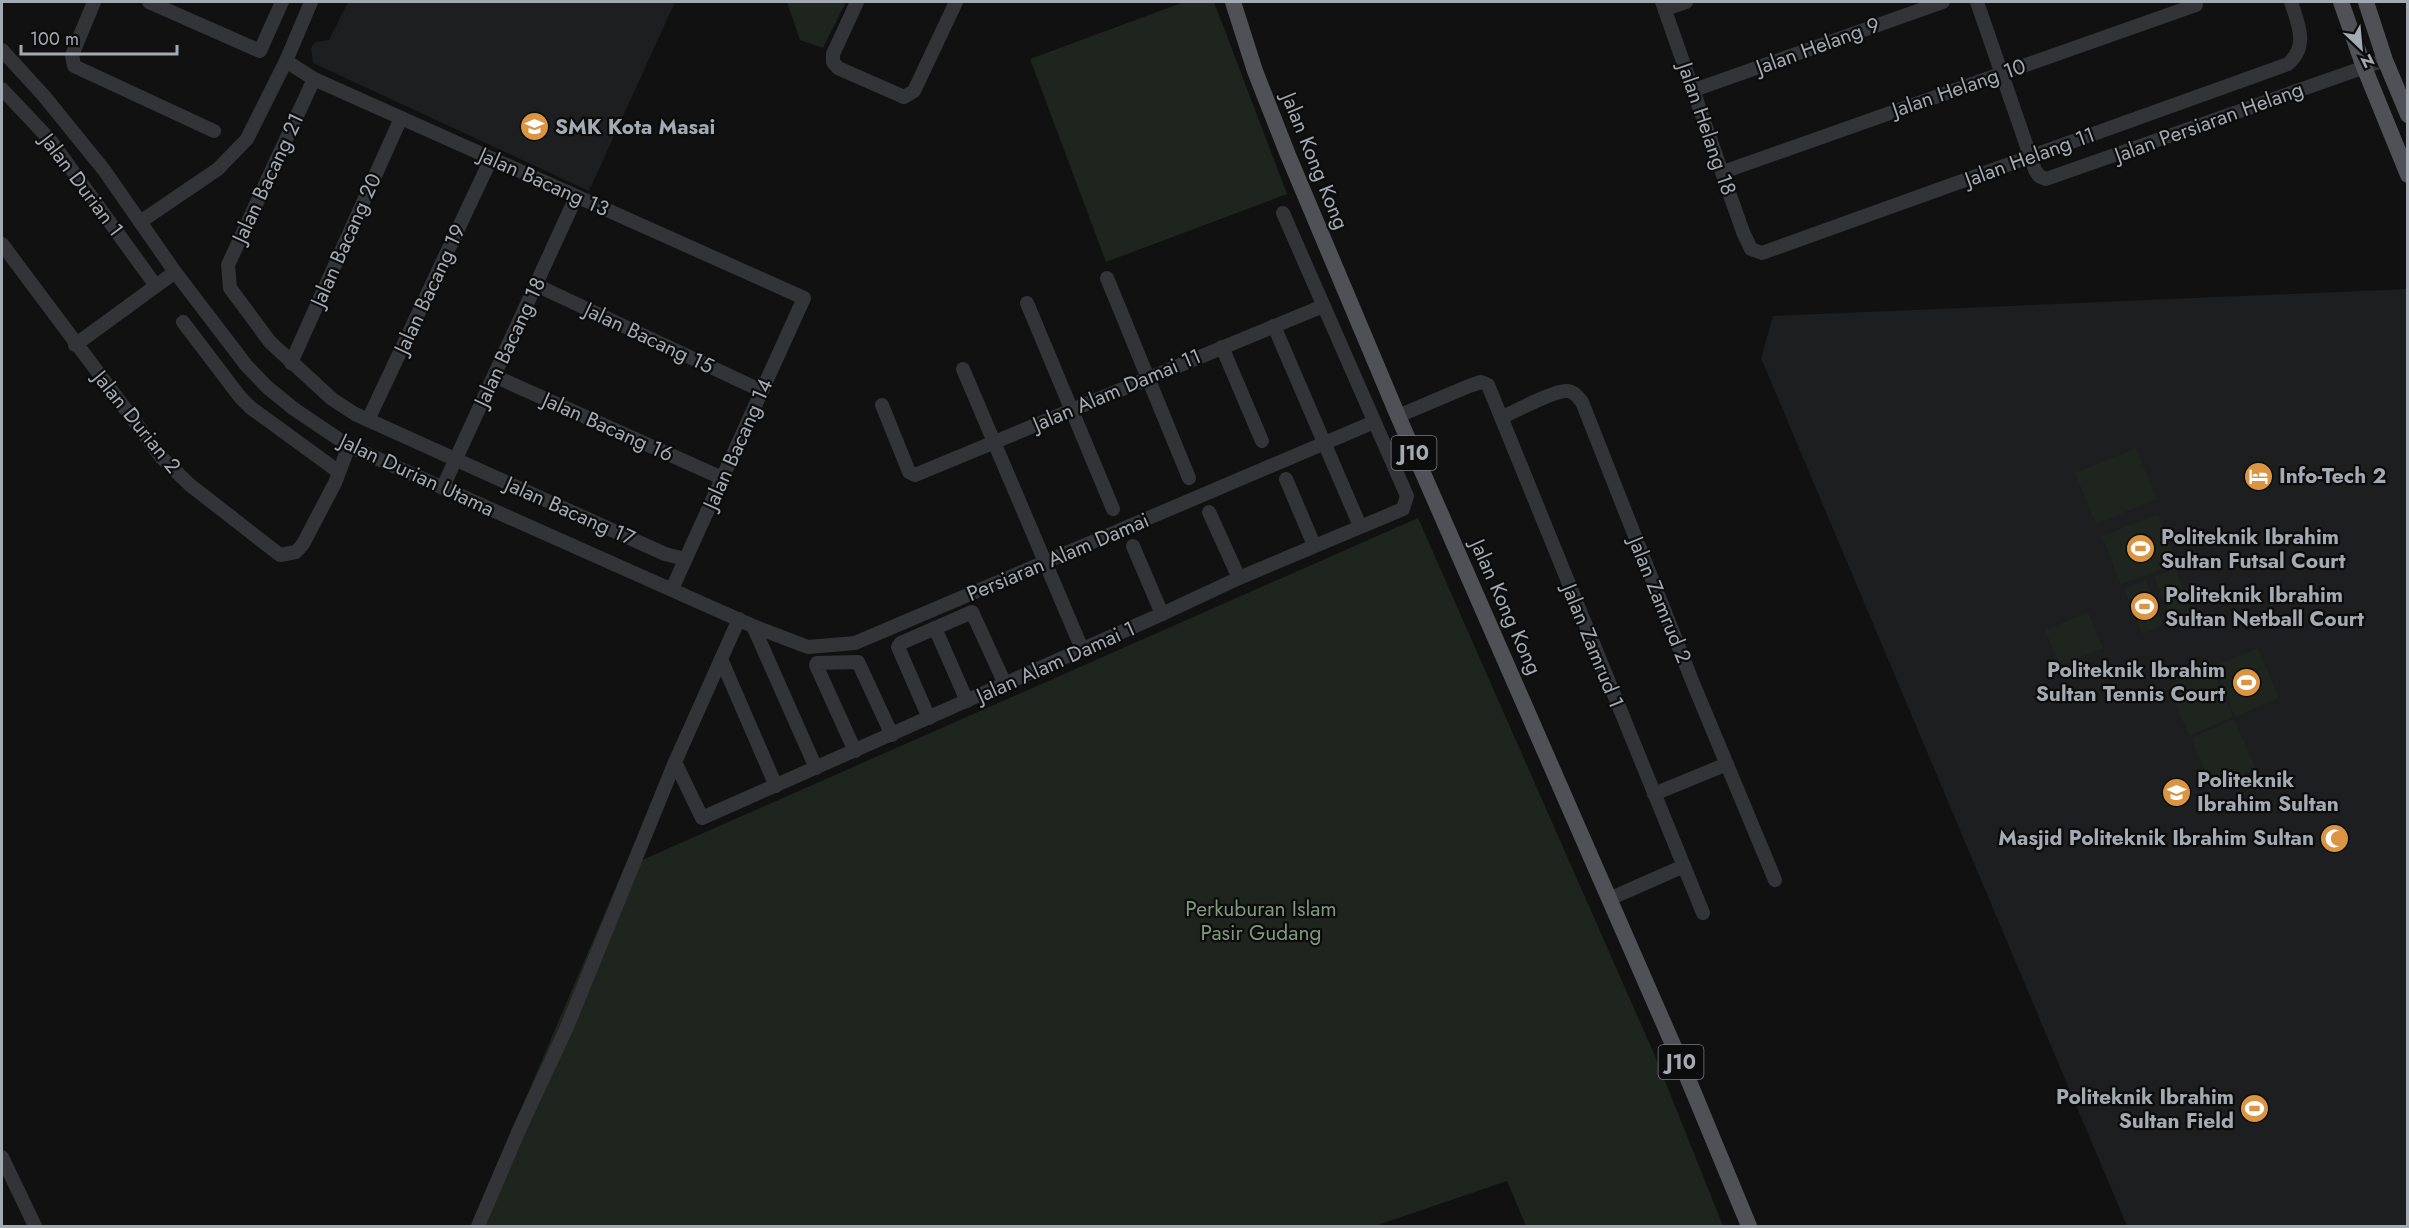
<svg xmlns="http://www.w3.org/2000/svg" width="2409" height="1228" font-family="Jost,sans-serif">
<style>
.built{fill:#1d1e1f}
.green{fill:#1e241e}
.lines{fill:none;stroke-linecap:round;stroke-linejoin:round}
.minor{stroke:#333437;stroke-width:14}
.major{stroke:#4f5156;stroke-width:16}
.labels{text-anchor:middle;stroke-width:4.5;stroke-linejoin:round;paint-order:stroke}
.shield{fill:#0c0c0d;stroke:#767b80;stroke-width:1.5}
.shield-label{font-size:20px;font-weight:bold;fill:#a4aab1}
.street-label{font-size:21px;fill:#a4aab1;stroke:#0c0c0d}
.poi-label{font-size:21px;font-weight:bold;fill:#a4aab1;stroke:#0c0c0d;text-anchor:start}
.park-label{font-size:21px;fill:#7f9a7d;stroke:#0c0c0d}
</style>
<rect width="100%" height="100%" fill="#111112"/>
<g class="built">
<path d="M 348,2 L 675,2 L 589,191 L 313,63 L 311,48 L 315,42 L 329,40 Z"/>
<path d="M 2407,289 L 2407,1226 L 2127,1226 L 1761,358 L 1773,316 Z"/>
</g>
<g class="green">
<path d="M 787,2 L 846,2 L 823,48 L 800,40 Z"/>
<path d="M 1184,2 L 1214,2 L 1287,194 L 1106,262 L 1030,59 Z"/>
<path d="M 2136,448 L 2157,499 L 2096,524 L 2075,473 Z"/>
<path d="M 2158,514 L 2177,563 L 2121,585 L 2102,536 Z"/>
<path d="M 1418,518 L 1655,1056 L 1723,1226 L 1526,1226 L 1507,1181 L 1375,1226 L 471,1226 L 624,868 Z"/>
<path d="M 2175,569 L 2193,613 L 2172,622 L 2154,577 Z"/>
<path d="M 2146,580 L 2163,625 L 2142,634 L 2124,589 Z"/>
<path d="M 2088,612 L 2103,648 L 2060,666 L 2045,630 Z"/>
<path d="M 2258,648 L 2279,698 L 2235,717 L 2214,666 Z"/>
<path d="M 2211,667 L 2233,717 L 2189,736 L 2168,686 Z"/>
<path d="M 2234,719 L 2256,769 L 2212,788 L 2191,738 Z"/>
</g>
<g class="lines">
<g class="minor">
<path d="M 94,2 L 72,55 L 74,66 L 214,131"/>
<path d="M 149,2 L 260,51 L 282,2"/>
<path d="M 857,2 L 833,54 L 833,62 L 838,68 L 904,97 L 914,91 L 956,2"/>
<path d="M 1662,2 L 1743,232 L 1751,249 L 1762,253 L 2288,64 C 2309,46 2298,24 2291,2"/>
<path d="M 1977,2 L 2035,170 L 2039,176 L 2046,179 L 2385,60"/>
<path d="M 1665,9 L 1686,2"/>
<path d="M 2,50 L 44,96 L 104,170 L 175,272 L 246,365 L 267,387 L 294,409 L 349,446 L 753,626 L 808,647 L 855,643 L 1374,422"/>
<path d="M 286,61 L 314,79 L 804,298 L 672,589"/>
<path d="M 314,79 L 228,265 L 230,288 L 270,342 L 332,399 L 355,414 L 665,554 L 685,559"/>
<path d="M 2,89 L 51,141 L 156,286"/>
<path d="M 1694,90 L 1943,2"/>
<path d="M 1723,172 L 2196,5 L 2196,2"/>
<path d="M 140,222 L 218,169 L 247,139 L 286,61 L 311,2"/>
<path d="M 2,244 L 162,458 L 190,485 L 280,555 L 296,552 L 303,544 L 335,483 L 349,446"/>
<path d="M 1107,278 L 1189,478"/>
<path d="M 536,285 L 762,391"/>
<path d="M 1027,303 L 1113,509"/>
<path d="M 183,322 L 240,397 L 251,408 L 339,472"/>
<path d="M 1274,326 L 1360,526"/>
<path d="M 75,345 L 175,272"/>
<path d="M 1222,347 L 1262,441"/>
<path d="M 291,363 L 401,118"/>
<path d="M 963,369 L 1082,649"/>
<path d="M 494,376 L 722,478"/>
<path d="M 882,405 L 909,472 L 915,475 L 1323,306"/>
<path d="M 1398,416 L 1469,386 L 1481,382 L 1488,385 L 1703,913"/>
<path d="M 1502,417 C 1516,411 1553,391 1566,391 C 1574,391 1577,396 1582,402 L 1693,683 L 1775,880"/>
<path d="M 368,420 L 491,159"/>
<path d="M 1286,479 L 1314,545"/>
<path d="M 443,487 L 576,197"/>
<path d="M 1209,512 L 1239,578"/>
<path d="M 1133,546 L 1162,614"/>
<path d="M 753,626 L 816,768"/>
<path d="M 935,628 L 967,701"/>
<path d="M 721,659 L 776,786"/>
<path d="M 929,718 L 898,647 L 901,643 L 972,612 L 1005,684"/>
<path d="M 855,751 L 816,665 L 817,663 L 858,662 L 892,735"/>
<path d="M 675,762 L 702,818 L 1162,614 L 1239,578 L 1403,509 L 1407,496 L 1283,213"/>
<path d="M 1654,794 L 1727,764"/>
<path d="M 1609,899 L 1684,866"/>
<path d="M 2,1157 L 35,1226"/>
<path d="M 478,1226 L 519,1130 L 567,1027 L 675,762 L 739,619"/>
</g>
<g class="major">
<path d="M 1233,2 L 1255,71 L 1288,155 L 1398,416 L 1688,1079 L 1749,1226"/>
<path d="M 2341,2 L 2364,67 L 2408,175"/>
<path d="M 2366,2 L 2385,60 L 2408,115"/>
</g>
</g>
<defs>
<symbol id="school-disc" viewBox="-11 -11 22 22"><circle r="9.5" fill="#db9441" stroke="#0c0c0d"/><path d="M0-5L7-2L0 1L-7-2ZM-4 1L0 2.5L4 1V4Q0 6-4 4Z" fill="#fff"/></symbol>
<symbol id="hotel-disc" viewBox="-11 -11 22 22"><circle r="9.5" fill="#db9441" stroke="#0c0c0d"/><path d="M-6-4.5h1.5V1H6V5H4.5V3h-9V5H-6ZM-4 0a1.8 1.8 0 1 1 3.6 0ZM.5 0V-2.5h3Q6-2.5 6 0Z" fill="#fff"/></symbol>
<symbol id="stadium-disc" viewBox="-11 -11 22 22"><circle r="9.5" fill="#db9441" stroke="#0c0c0d"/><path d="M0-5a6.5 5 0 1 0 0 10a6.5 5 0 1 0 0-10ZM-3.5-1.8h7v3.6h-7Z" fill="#fff"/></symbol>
<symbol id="university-disc" viewBox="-11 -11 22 22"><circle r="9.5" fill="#db9441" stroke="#0c0c0d"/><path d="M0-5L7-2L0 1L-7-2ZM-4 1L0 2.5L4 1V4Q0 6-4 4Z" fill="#fff"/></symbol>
<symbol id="mosque-disc" viewBox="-11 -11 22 22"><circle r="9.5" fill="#db9441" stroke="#0c0c0d"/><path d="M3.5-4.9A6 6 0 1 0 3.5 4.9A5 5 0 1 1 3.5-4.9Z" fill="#fff"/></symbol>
</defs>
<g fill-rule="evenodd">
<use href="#school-disc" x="518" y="110" width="33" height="33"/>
<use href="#hotel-disc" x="2242" y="460" width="33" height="33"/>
<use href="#stadium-disc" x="2124" y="532" width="33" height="33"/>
<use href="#stadium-disc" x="2128" y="590" width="33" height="33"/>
<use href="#stadium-disc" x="2230" y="666" width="33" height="33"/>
<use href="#university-disc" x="2160" y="776" width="33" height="33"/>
<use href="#mosque-disc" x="2318" y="822" width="33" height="33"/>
<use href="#stadium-disc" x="2238" y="1092" width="33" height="33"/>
</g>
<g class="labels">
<g class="shield">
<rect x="1391.5" y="436" width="45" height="34" rx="4.5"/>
<rect x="1658.5" y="1045" width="45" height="34" rx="4.5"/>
</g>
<g class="shield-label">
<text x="1414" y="460">J10</text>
<text x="1681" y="1069">J10</text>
</g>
<g class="street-label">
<text transform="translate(1818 46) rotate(-20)" y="7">Jalan Helang 9</text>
<text transform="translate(1959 88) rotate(-19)" y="7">Jalan Helang 10</text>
<text transform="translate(2209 122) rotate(-20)" y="7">Jalan Persiaran Helang</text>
<text transform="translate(1707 129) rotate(71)" y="7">Jalan Helang 18</text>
<text transform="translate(2030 157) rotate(-20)" y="7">Jalan Helang 11</text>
<text transform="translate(1315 161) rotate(68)" y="7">Jalan Kong Kong</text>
<text transform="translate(268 178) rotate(-65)" y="7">Jalan Bacang 21</text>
<text transform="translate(544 182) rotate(24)" y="7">Jalan Bacang 13</text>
<text transform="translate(82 185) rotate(53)" y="7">Jalan Durian 1</text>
<text transform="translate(346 240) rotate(-66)" y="7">Jalan Bacang 20</text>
<text transform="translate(430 289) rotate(-65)" y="7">Jalan Bacang 19</text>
<text transform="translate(649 338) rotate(25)" y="7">Jalan Bacang 15</text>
<text transform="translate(510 342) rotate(-65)" y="7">Jalan Bacang 18</text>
<text transform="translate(1117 390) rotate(-23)" y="7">Jalan Alam Damai 11</text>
<text transform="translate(137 422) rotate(51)" y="7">Jalan Durian 2</text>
<text transform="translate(608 427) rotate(24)" y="7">Jalan Bacang 16</text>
<text transform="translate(738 444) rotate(-66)" y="7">Jalan Bacang 14</text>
<text transform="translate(417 475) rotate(25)" y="7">Jalan Durian Utama</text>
<text transform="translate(570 511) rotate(24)" y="7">Jalan Bacang 17</text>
<text transform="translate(1058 557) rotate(-23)" y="7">Persiaran Alam Damai</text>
<text transform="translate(1660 600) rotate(68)" y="7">Jalan Zamrud 2</text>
<text transform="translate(1506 607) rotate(66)" y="7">Jalan Kong Kong</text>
<text transform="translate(1593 646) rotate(68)" y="7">Jalan Zamrud 1</text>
<text transform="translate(1056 662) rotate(-24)" y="7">Jalan Alam Damai 1</text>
</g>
<g class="poi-label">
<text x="555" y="134">SMK Kota Masai</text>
<text x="2279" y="483">Info-Tech 2</text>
<text x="2161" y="544">Politeknik Ibrahim<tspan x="2161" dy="24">Sultan Futsal Court</tspan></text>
<text x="2165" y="602">Politeknik Ibrahim<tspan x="2165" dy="24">Sultan Netball Court</tspan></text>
<text x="2225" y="677" text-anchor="end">Politeknik Ibrahim<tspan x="2225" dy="24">Sultan Tennis Court</tspan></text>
<text x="2197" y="787">Politeknik<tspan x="2197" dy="24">Ibrahim Sultan</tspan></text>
<text x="2314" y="845" text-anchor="end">Masjid Politeknik Ibrahim Sultan</text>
<text x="2234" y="1104" text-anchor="end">Politeknik Ibrahim<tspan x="2234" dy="24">Sultan Field</tspan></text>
</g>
<g class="park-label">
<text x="1261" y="916">Perkuburan Islam<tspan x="1261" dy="24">Pasir Gudang</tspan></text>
</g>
</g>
<rect width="2409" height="1228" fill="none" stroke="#a4aab1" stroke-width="6"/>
<g transform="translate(2361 48) rotate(154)" stroke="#0c0c0d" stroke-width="4.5" paint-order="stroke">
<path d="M0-4.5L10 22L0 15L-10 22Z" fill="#a4aab1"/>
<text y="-9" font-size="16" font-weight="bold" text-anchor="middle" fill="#a4aab1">N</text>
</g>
<path d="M21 45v9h156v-9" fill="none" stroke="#a4aab1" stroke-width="3"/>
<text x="30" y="45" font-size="18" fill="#a4aab1" stroke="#0c0c0d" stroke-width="4.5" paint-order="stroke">100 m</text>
</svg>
